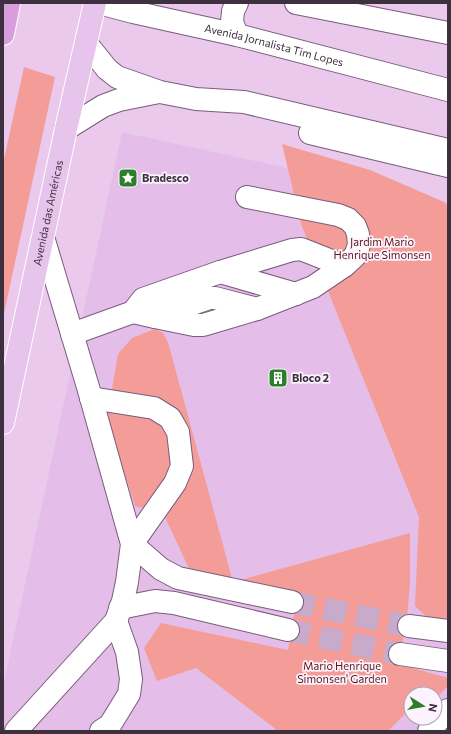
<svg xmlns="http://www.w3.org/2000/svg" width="451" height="734" font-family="Commissioner,sans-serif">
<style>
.built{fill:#e4bee9;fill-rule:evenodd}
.green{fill:#f49c98}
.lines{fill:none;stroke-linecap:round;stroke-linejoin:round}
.minor-tunnel{stroke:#c8abca;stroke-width:22;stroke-dasharray:22 11;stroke-linecap:butt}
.minor-casing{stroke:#795c7c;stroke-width:24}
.major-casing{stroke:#fff;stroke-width:24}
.highway-casing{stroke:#fff;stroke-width:24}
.minor{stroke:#fff;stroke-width:22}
.major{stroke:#e7c4eb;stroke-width:22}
.highway{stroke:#d79dde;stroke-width:22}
.labels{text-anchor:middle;stroke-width:3.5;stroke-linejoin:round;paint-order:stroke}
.street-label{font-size:11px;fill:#3e313f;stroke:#fdf3fe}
.poi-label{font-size:11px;font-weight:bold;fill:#3e313f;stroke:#fdf3fe;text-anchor:start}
.park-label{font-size:11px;fill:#5d1619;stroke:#fdf3fe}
</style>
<rect width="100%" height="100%" fill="#eac9ed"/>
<path class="built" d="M 122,132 L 448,203 L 448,731 L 3,731 L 3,687 ZM 411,694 L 435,694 L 435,718 L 411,718 Z"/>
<g class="green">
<path d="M 24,67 L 55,77 L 3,318 L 3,164 Z"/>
<path d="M 282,144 L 370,170 L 444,202 L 448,207 L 448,618 L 428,618 L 415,606 L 419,517 L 301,224 Z"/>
<path d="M 155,329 L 163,333 L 168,342 L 233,582 L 410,533 L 410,583 L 407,617 L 399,664 L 448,678 L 448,686 L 435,699 L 435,694 L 411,694 L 411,712 L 404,715 L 388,731 L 277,731 L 273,727 L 196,668 L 157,681 L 144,648 L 161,623 L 288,650 L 298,594 L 192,575 L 163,513 L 135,506 L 107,419 L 118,354 L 132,338 Z"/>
</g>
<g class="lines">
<g class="minor-tunnel">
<path d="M 292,602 L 409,626"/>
<path d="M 288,630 L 400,654"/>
</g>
<defs>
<g id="minor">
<path id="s1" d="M 99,3 L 133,12 L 237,35 L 448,90"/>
<path d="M 237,3 L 233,11 L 232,22 L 237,35"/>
<path d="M 296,3 L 448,33"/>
<path d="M 86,43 L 107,69 L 117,77 L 160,92 L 196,99 L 244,102 L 448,150"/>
<path d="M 66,129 L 103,106 L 119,100 L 159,92"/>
<path d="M 310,133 L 448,166"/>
<path d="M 220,272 L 296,294"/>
<path d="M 133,312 L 155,317 L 209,298 L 215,298 L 257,309 L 313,287 L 344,266 L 355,256 L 359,245 L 358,234 L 355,226 L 348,219 L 338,215 L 247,197"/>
<path d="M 155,317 L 194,325 L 203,325 L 257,309"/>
<path d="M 72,334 L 133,312 L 143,299 L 220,272 L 292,250 L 301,249 L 344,266"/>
<path d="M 91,398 L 154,408 L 170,418 L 178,432 L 182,466 L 175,483 L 132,544"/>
<path d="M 132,544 L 161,569 L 178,578 L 292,602"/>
<path d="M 120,608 L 155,601 L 174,603 L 288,630"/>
<path d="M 409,626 L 448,631"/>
<path d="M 400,654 L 448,661"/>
<path d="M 16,731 L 116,621 L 123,601 L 127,582 L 132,544 L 88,387 L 43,237"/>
<path d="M 101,731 L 110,725 L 129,694 L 131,679 L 127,652 L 116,621"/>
<path d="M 429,731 L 447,711 L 448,710"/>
</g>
<g id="major">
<path id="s2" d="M 3,423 L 66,129 L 95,3"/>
</g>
<path id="highway" d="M 3,34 L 9,3"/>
</defs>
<use href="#minor" class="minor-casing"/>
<use href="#major" class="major-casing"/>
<use href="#highway" class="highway-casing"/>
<use href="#minor" class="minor"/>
<use href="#major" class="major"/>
<use href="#highway" class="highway"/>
</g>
<defs>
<symbol id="sight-square" viewBox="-11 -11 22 22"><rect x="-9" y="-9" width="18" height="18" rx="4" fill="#2c7f2a" stroke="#fdf3fe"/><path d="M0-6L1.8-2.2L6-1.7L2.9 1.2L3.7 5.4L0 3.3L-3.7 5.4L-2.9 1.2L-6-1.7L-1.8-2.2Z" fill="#fff"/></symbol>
<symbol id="building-square" viewBox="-11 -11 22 22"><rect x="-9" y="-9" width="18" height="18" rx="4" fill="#2c7f2a" stroke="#fdf3fe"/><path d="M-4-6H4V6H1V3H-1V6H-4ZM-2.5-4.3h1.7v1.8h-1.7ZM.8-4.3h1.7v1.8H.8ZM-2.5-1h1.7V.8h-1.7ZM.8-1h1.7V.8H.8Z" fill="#fff"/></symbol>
</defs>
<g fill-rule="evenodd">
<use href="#sight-square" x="117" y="167" width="22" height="22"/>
<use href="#building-square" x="267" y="367" width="22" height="22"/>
</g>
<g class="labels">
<g class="street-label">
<text dy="4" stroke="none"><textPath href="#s1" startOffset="180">Avenida Jornalista Tim Lopes</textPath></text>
<text dy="4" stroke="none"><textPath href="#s2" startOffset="215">Avenida das Américas</textPath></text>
</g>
<g class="poi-label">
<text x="142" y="182">Bradesco</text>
<text x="292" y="382">Bloco 2</text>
</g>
<g class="park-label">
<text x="382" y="246">Jardim Mario<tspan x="382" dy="13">Henrique Simonsen</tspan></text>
<text x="342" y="670">Mario Henrique<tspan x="342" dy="13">Simonsen' Garden</tspan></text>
</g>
</g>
<rect width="451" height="734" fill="none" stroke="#3e313f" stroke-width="8"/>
<g transform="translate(423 706) rotate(101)"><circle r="19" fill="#fdf3fe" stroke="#b1a5b2"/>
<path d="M0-3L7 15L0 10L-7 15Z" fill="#2c7f2a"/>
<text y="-6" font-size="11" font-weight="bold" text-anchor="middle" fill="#3e313f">N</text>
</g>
</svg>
